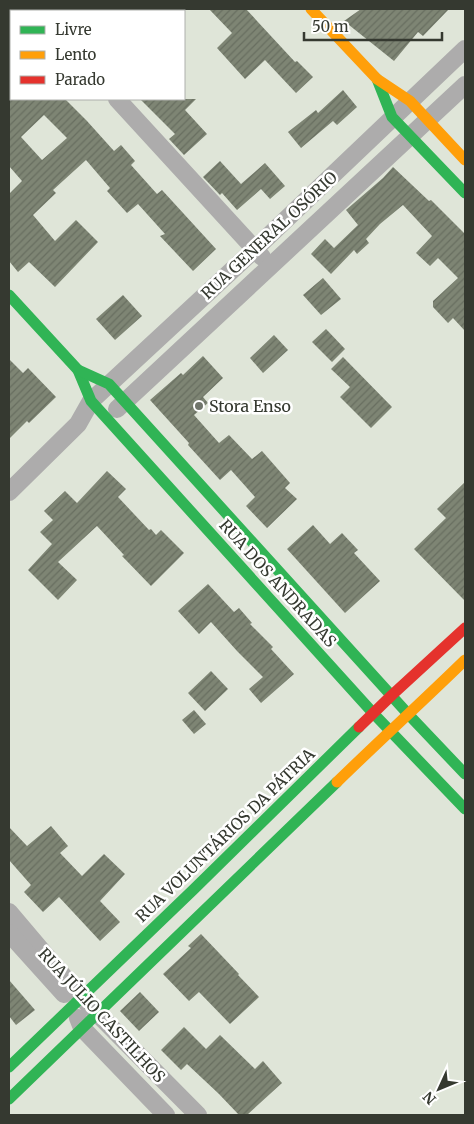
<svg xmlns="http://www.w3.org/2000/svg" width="474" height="1124" font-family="Merriweather,serif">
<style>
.building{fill:url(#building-hatch);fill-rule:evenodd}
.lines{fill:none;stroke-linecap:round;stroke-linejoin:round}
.street{stroke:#adacac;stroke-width:18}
.fast{stroke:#30b455;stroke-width:11}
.slow{stroke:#ff9f0a;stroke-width:11}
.jam{stroke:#e5322d;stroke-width:11}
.poi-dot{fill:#70756b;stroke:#fff;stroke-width:2}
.labels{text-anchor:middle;stroke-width:5;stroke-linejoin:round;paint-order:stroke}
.street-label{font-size:16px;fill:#353930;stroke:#fff}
.poi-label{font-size:16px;fill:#353930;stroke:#fff;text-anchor:start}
</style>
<defs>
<pattern id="building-hatch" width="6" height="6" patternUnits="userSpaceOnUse" patternTransform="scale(1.25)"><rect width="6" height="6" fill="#7e8574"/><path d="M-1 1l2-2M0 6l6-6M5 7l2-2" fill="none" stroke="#686e60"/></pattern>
</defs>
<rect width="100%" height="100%" fill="#dfe5d8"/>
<g class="building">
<path d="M 209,9 L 246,9 L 295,62 L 297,61 L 313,77 L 296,93 L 265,60 L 245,79 L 217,48 L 232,33 Z"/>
<path d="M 361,9 L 449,9 L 423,36 L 418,32 L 394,61 L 344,21 Z"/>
<path d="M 343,90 L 357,107 L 337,125 L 333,121 L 301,148 L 288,132 L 316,110 L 318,113 Z"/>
<path d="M 9,99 L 65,99 L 87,121 L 114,151 L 121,145 L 135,161 L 131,165 L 157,194 L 162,190 L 216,249 L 193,271 L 160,236 L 165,234 L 138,204 L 127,213 L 107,191 L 110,188 L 86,160 L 53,190 L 56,193 L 33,215 L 55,241 L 76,220 L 98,242 L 55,287 L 29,262 L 18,272 L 9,261 L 9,194 L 22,181 L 9,166 ZM 44,115 L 67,138 L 42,160 L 21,137 Z"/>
<path d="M 140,99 L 196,99 L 185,110 L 207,134 L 184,155 L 169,139 L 175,134 Z"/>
<path d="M 220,161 L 241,184 L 265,163 L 285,186 L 270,199 L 261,189 L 237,210 L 222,193 L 220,195 L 203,177 Z"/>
<path d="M 393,167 L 429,201 L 431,200 L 465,234 L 465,331 L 453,318 L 448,323 L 433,307 L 433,301 L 458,278 L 438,258 L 430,266 L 416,253 L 432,236 L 403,205 L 380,224 L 366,239 L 369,243 L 357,254 L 354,250 L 331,274 L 311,254 L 325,239 L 334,248 L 358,225 L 346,210 L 383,178 Z"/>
<path d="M 323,278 L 341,299 L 321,315 L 303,295 Z"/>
<path d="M 123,295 L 142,316 L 115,340 L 96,319 Z"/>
<path d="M 326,329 L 345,349 L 332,362 L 312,342 Z"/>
<path d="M 274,335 L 288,350 L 263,373 L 250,358 Z"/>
<path d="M 203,356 L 223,378 L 203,397 L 208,403 L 194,415 L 219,443 L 229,435 L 252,459 L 262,451 L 290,483 L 285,488 L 297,499 L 267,528 L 246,506 L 255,497 L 231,470 L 220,480 L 188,445 L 189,443 L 150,400 L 181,373 L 183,375 Z"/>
<path d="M 343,357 L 392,407 L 371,428 L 340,397 L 350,387 L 331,369 Z"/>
<path d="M 9,359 L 23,373 L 28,368 L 56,397 L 29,423 L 27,421 L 9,439 Z"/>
<path d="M 107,471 L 126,489 L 118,497 L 149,530 L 151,529 L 156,535 L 161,530 L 184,553 L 151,586 L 122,556 L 124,555 L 97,526 L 58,562 L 77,580 L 58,600 L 28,570 L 52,544 L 40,532 L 53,520 L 44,511 L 65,491 L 77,503 Z"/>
<path d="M 465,482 L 465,601 L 414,549 L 446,518 L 437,509 Z"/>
<path d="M 313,525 L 330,544 L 342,533 L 358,550 L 354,553 L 380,581 L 345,613 L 287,549 Z"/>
<path d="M 208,584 L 234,612 L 239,608 L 252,623 L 250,624 L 273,647 L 271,649 L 294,674 L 261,703 L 249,689 L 263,677 L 237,651 L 211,622 L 199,634 L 178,611 Z"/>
<path d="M 211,671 L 228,689 L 205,711 L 188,693 Z"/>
<path d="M 194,710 L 206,724 L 194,734 L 182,720 Z"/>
<path d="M 51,826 L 68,846 L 60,853 L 82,876 L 104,854 L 125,874 L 100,901 L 120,922 L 100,941 L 59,897 L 43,912 L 24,892 L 31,885 L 9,860 L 9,827 L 27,846 Z"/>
<path d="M 201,934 L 239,974 L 238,975 L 259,997 L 230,1024 L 199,992 L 189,1001 L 163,974 L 191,948 L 188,946 Z"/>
<path d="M 9,980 L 35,1010 L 16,1025 L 9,1016 Z"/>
<path d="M 140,992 L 159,1012 L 139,1031 L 120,1011 Z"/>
<path d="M 184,1027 L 206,1049 L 220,1035 L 255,1069 L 263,1061 L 282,1083 L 247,1115 L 239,1115 L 219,1094 L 187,1064 L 181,1070 L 161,1050 Z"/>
</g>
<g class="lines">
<g class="street">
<path d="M 35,9 L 37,11"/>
<path d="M 117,99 L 262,257"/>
<path d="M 117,409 L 465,85"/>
<path d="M 9,492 L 78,424 L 91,401 L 255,249 L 465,49"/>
<path d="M 9,912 L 81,997 L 198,1115"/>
<path d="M 9,933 L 64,994"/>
<path d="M 78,1018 L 82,1028 L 166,1115"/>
</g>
<g class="fast">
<path d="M 377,79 L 392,117 L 465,193"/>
<path d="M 9,295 L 78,370 L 91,401 L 373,713 L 465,809"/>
<path d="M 78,370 L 109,384 L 409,715 L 465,774"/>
<path d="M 9,1067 L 193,890 L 359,727"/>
<path d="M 9,1099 L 337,782"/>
</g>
<g class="slow">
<path d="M 311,9 L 377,79 L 410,101 L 465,160"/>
<path d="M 337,782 C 379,741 423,701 465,660"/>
</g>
<path class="jam" d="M 359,727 L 392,695 L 465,628"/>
</g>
<circle class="poi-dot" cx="199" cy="406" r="5"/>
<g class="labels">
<g class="street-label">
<text transform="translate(269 235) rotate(-43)" y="6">RUA GENERAL OSÓRIO</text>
<text transform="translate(278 583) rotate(48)" y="6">RUA DOS ANDRADAS</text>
<text transform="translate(225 835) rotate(-44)" y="6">RUA VOLUNTÁRIOS DA PÁTRIA</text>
<text transform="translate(102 1015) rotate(47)" y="6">RUA JÚLIO CASTILHOS</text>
</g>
<g class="poi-label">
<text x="209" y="412">Stora Enso</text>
</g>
</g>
<rect width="474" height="1124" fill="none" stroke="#353930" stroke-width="20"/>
<rect x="10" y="10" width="175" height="90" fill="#ffffff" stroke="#aeb0ac"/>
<rect x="20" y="26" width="25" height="8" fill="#30b455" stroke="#aeb0ac"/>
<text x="55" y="35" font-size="15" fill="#353930">Livre</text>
<rect x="20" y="51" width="25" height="8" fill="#ff9f0a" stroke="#aeb0ac"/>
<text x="55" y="60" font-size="15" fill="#353930">Lento</text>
<rect x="20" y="76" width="25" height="8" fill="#e5322d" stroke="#aeb0ac"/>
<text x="55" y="85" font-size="15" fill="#353930">Parado</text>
<g transform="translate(439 1089) rotate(226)" stroke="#ffffff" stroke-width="4" paint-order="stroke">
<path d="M0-4L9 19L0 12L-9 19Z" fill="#353930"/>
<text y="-8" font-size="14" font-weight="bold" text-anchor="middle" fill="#353930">N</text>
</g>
<path d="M304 32v8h138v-8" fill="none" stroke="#353930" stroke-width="2.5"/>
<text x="312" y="32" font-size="15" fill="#353930" stroke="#ffffff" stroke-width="4" paint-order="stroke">50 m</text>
</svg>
